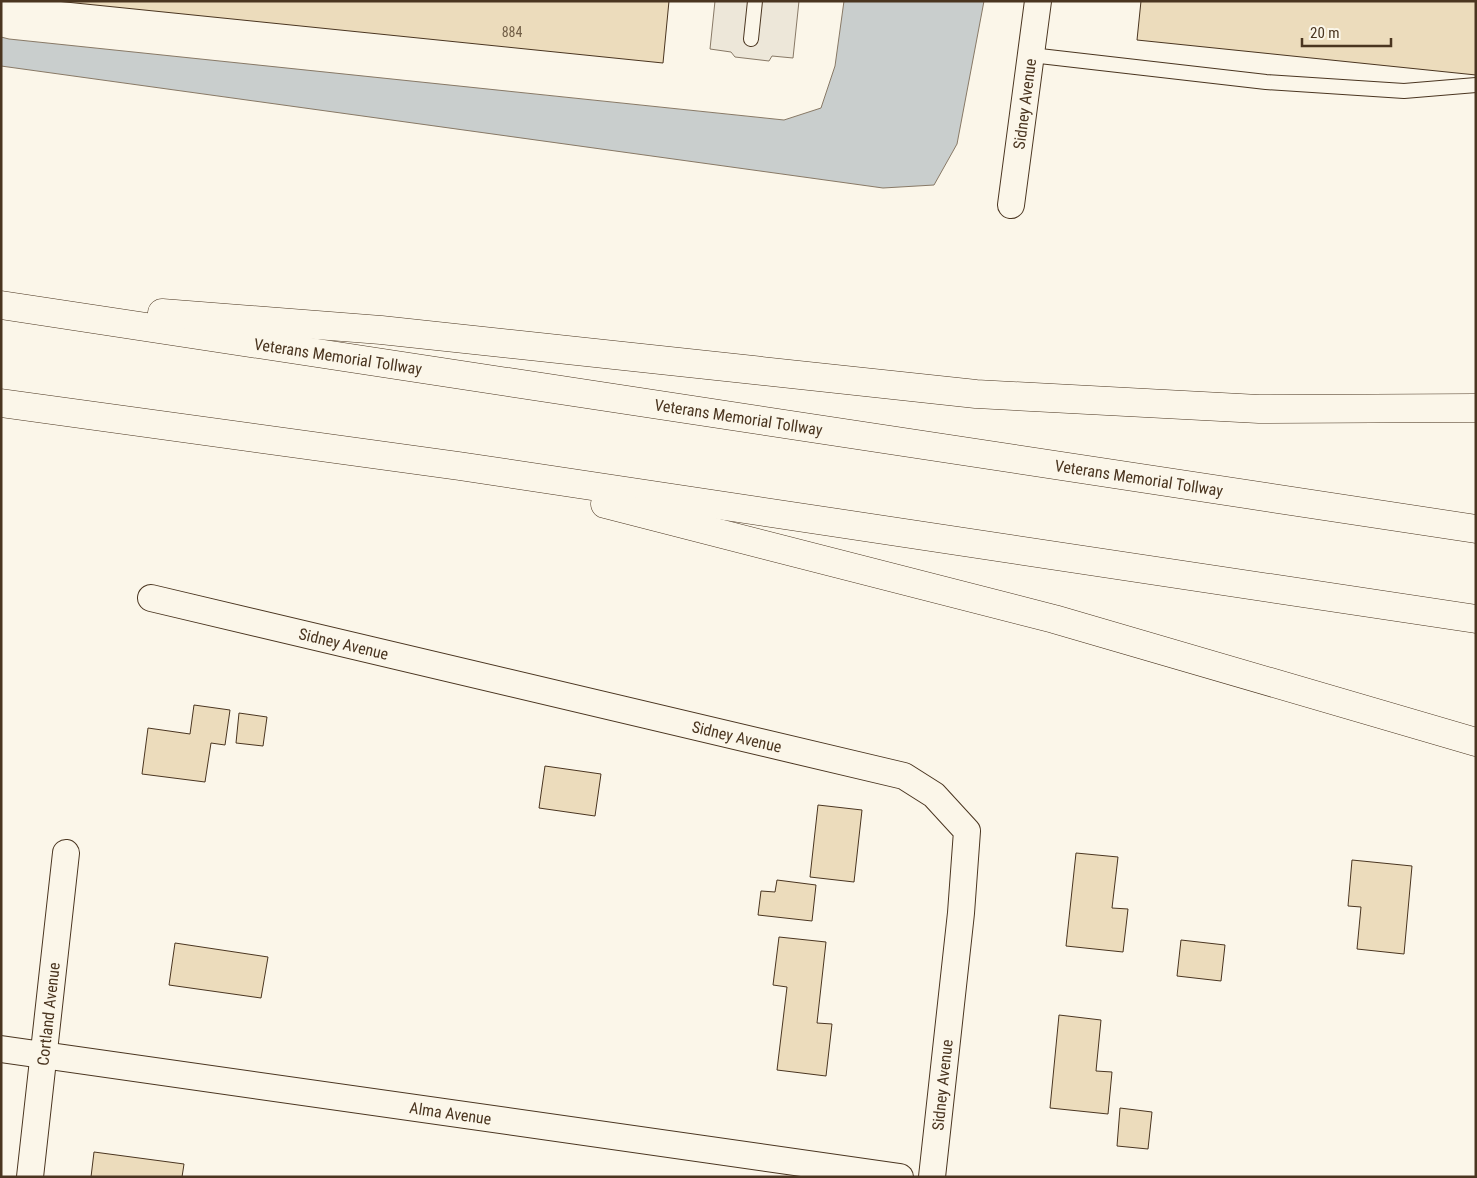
<svg xmlns="http://www.w3.org/2000/svg" width="1477" height="1178" font-family="'Roboto Condensed',sans-serif">
<style>
.parking{fill:#ede7d9;stroke:#887966}
.water{fill:#c9cecd;stroke:#887966}
.building{fill:#ecdcbc;stroke:#4a3520}
.lines{fill:none;stroke-linecap:round;stroke-linejoin:round}
.lane-casing{stroke:#4a3520;stroke-width:16}
.street-casing{stroke:#4a3520;stroke-width:28}
.highway-casing{stroke:#4a3520;stroke-width:29}
.lane{stroke:#fbf6e9;stroke-width:14}
.street{stroke:#fbf6e9;stroke-width:26}
.highway{stroke:#fbf6e9;stroke-width:28}
.labels{text-anchor:middle;stroke-width:4;stroke-linejoin:round;paint-order:stroke}
.number-label{font-size:14px;fill:#725f47}
.street-label{font-size:16px;fill:#4a3520;stroke:#fbf6e9}
</style>
<rect width="100%" height="100%" fill="#fbf6e9"/>
<path class="parking" d="M 715,1 L 799,1 L 793,58 L 772,56 L 769,61 L 735,57 L 731,52 L 710,49 Z"/>
<path class="water" d="M 844,1 L 984,1 L 957,144 L 934,185 L 883,188 L 1,66 L 1,37 L 9,39 L 784,120 L 821,108 L 835,66 Z"/>
<g class="building">
<path d="M 56,1 L 669,1 L 663,63 Z"/>
<path d="M 1141,1 L 1476,1 L 1476,75 L 1137,40 Z"/>
<path d="M 194,705 L 230,710 L 225,745 L 211,743 L 205,782 L 142,774 L 148,728 L 190,734 Z"/>
<path d="M 239,713 L 267,717 L 263,746 L 236,743 Z"/>
<path d="M 545,766 L 601,774 L 595,816 L 539,808 Z"/>
<path d="M 818,805 L 862,810 L 854,882 L 810,877 Z"/>
<path d="M 1076,853 L 1118,857 L 1112,908 L 1128,909 L 1123,952 L 1066,946 Z"/>
<path d="M 1352,860 L 1412,866 L 1404,954 L 1357,949 L 1361,907 L 1348,906 Z"/>
<path d="M 777,880 L 816,885 L 812,921 L 758,915 L 761,891 L 775,892 Z"/>
<path d="M 779,937 L 826,942 L 817,1023 L 832,1024 L 826,1076 L 777,1070 L 787,987 L 773,985 Z"/>
<path d="M 1181,940 L 1225,945 L 1221,981 L 1177,976 Z"/>
<path d="M 175,943 L 268,957 L 261,998 L 169,985 Z"/>
<path d="M 1059,1015 L 1101,1020 L 1096,1071 L 1112,1072 L 1108,1114 L 1050,1108 Z"/>
<path d="M 1120,1108 L 1152,1112 L 1148,1149 L 1117,1146 Z"/>
<path d="M 94,1152 L 184,1164 L 182,1177 L 91,1177 Z"/>
</g>
<g class="lines">
<defs>
<g id="lane">
<path d="M 751,39 L 755,1"/>
<path d="M 1031,55 L 1266,82 L 1404,91 L 1476,85"/>
</g>
<g id="street">
<path id="s1" d="M 1011,205 L 1038,1"/>
<path id="s2" d="M 151,598 L 904,776 L 934,795 L 967,831 L 961,913 L 932,1177"/>
<path id="s3" d="M 1,1049 L 900,1177"/>
<path id="s4" d="M 30,1177 L 66,853"/>
</g>
<g id="highway">
<path id="s5" d="M 1,305 L 1476,529"/>
<path d="M 162,313 L 381,330 L 976,394 L 1259,409 L 1476,408"/>
<path d="M 1,403 L 459,466 L 1476,619"/>
<path d="M 605,504 L 1054,619 L 1476,742"/>
</g>
</defs>
<use href="#lane" class="lane-casing"/>
<use href="#street" class="street-casing"/>
<use href="#highway" class="highway-casing"/>
<use href="#lane" class="lane"/>
<use href="#street" class="street"/>
<use href="#highway" class="highway"/>
</g>
<g class="labels">
<g class="number-label">
<text x="512" y="37">884</text>
</g>
<g class="street-label">
<text dy="6" stroke="none"><textPath href="#s1" startOffset="102">Sidney Avenue</textPath></text>
<text dy="6" stroke="none"><textPath href="#s5" startOffset="341">Veterans Memorial Tollway</textPath></text>
<text dy="6" stroke="none"><textPath href="#s5" startOffset="746">Veterans Memorial Tollway</textPath></text>
<text dy="6" stroke="none"><textPath href="#s5" startOffset="1151">Veterans Memorial Tollway</textPath></text>
<text dy="6" stroke="none"><textPath href="#s2" startOffset="198">Sidney Avenue</textPath></text>
<text dy="6" stroke="none"><textPath href="#s2" startOffset="602">Sidney Avenue</textPath></text>
<text dy="6" stroke="none"><textPath href="#s4" startOffset="164">Cortland Avenue</textPath></text>
<text transform="translate(942 1085) rotate(-84)" y="6">Sidney Avenue</text>
<text dy="6" stroke="none"><textPath href="#s3" startOffset="454">Alma Avenue</textPath></text>
</g>
</g>
<rect width="1477" height="1178" fill="none" stroke="#4a3520" stroke-width="5"/>
<path d="M1302 38v8h89v-8" fill="none" stroke="#4a3520" stroke-width="2.5"/>
<text x="1310" y="38" font-size="15" fill="#4a3520" stroke="#fbf6e9" stroke-width="4" paint-order="stroke">20 m</text>
</svg>
